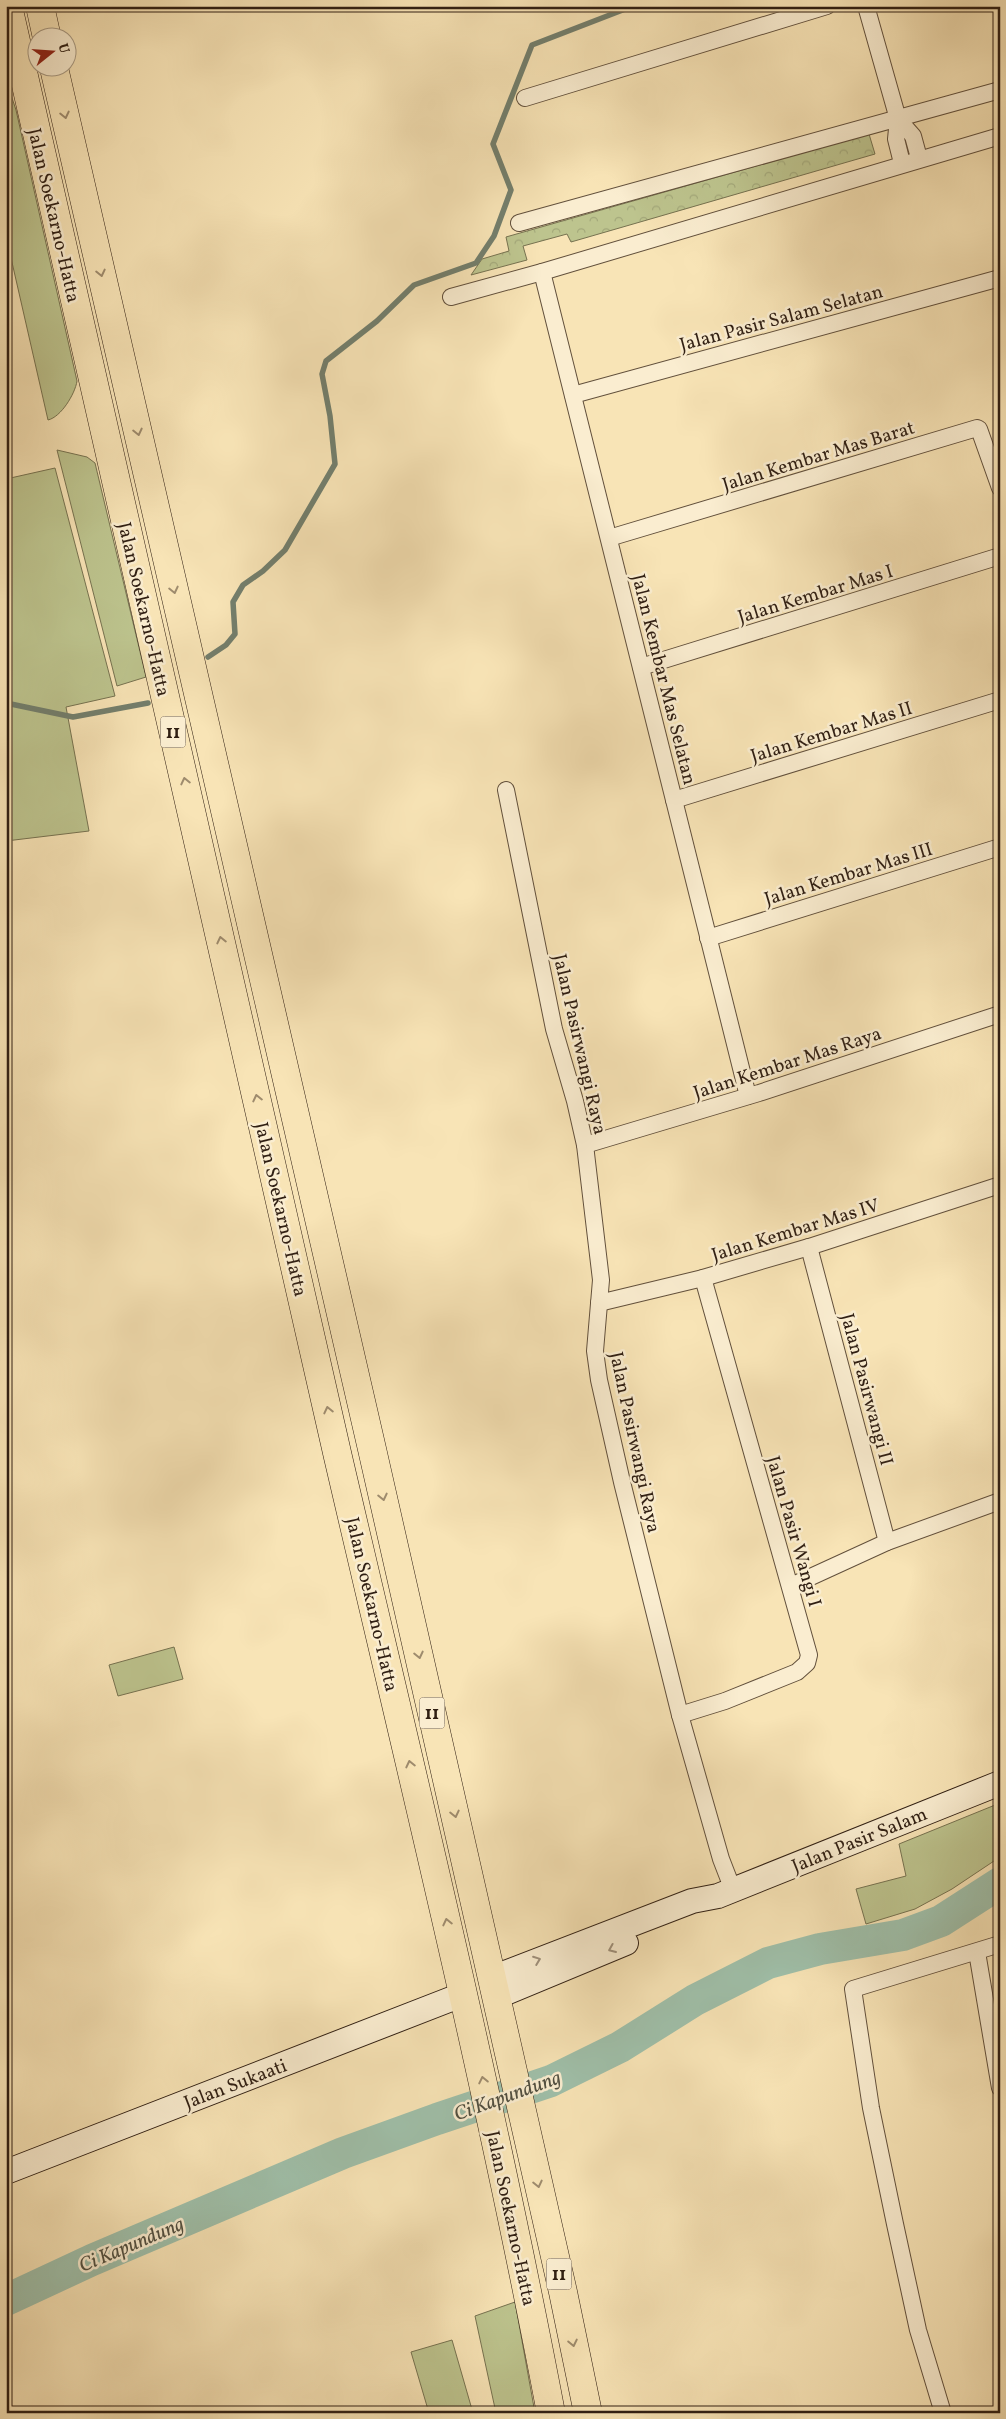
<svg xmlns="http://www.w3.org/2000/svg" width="1006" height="2419" font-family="Vollkorn,serif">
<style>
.green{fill:#bdc48e;stroke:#767250}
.forest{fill:url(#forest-crowns);stroke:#767250}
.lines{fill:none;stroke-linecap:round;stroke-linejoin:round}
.stream{stroke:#737f6d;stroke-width:5.5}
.river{stroke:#9fbfa9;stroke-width:32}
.street-casing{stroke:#62503c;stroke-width:18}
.secondary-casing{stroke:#301f13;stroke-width:26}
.highway-casing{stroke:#301f13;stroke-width:29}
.street{stroke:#faedd0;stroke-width:16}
.secondary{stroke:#faedd0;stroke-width:24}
.highway{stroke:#f8e4b6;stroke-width:28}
.oneway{stroke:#9e8b6d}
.oneway2{stroke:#9f907b}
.labels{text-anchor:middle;stroke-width:5;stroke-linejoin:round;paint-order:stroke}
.shield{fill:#faedd0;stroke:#6d5d4c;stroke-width:1}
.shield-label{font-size:18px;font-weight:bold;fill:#301f13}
.street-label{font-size:19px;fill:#301f13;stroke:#faedd0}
.water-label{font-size:20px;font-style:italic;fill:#514f40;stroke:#faedd0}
</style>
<defs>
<pattern id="forest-crowns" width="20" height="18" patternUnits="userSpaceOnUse" patternTransform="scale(1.25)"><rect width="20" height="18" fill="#bdc48e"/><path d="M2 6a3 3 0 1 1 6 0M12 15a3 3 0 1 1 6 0" fill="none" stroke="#a3a87a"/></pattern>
</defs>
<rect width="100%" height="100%" fill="#f8e4b6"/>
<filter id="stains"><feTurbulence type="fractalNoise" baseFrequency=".004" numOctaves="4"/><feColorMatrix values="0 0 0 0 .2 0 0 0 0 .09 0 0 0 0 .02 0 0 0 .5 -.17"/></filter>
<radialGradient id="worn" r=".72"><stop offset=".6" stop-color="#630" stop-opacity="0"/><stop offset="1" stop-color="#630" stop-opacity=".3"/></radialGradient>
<g class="green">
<path d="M 6,80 L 16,110 L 77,381 C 75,394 61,417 48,420 L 6,236 Z"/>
<path d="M 57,450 L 87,457 L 95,463 L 146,677 L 117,686 Z"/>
<path d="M 55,468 L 115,696 L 66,707 L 89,831 L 6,841 L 6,479 Z"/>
<path d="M 174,1647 L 183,1679 L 118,1696 L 109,1665 Z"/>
<path d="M 1000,1803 L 1000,1857 L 952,1889 L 915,1909 L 866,1924 L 856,1889 L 906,1876 L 899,1844 Z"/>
<path d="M 515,2302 L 535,2413 L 496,2413 L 475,2316 Z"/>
<path d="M 452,2340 L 473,2413 L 429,2413 L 411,2352 Z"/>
</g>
<path class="forest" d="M 869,134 L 875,154 L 571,242 L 567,234 L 523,246 L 527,260 L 471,275 L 482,259 L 509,251 L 506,237 Z"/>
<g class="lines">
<g class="stream">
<path d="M 208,657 L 226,645 L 235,634 L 233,602 L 243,585 L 263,571 L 285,550 L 335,464 L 330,416 L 322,374 L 326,361 L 377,321 L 414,285 L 476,263 L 494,236 L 511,190 L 493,144 L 532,45 L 633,6"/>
<path d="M 6,703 L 73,717 L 148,703"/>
</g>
<path class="river" d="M 6,2300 L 92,2260 L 343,2153 L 437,2119 L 551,2081 L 620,2047 L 695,2000 L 768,1963 L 820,1949 L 903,1935 L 941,1921 L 1000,1883"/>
<defs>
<g id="street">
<path d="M 866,6 L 898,119 L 896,139 L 902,163"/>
<path d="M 525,98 L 827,6"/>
<path d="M 898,119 L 913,136 L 919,158"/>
<path d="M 519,223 L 1000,90"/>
<path d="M 542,272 L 748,1096"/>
<path d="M 451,297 L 542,272 L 1000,136"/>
<path d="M 573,395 L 1000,278"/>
<path d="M 609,538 L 977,428 L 979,429 L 1000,488"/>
<path d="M 641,667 L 1000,556"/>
<path d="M 506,790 L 554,1029 L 575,1101 L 585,1145 L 601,1280 L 595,1351 L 599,1380 L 622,1482 L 680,1715 L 721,1859 L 733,1890"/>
<path d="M 674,800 L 1000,700"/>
<path d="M 708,938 L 1000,847"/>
<path d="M 585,1145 L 759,1093 L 1000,1014"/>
<path d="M 809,1247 L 887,1542"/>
<path d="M 599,1303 L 703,1278 L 809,1247 L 1000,1185"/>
<path d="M 791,1586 L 887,1542 L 1000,1501"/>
<path d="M 680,1715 L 725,1701 L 797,1672 L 807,1663 L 809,1655 L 703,1278"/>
<path d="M 977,1952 L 1000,2088"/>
<path d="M 943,2413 L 918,2330 L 895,2224 L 871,2108 L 853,1989 L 1000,1944"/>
</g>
<g id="secondary">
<path d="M 492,1978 L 692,1901 L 718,1896 L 1000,1783"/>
<path d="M 496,1997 L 626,1943"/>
<path d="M 6,2172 L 464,1994"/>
</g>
<g id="highway">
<path d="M 8,6 C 118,490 227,974 338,1457 C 412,1775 490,2092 551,2413"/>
<path d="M 40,6 L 47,38"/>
<path d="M 54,68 L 372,1449 L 563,2292 L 588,2413"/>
</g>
</defs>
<use href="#street" class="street-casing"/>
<use href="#secondary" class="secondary-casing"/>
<use href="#highway" class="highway-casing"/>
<use href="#street" class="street"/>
<use href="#secondary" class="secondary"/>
<use href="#highway" class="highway"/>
</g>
<defs><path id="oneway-chevron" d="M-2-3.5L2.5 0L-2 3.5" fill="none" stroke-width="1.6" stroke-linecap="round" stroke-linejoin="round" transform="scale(1.25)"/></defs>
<g class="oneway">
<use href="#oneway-chevron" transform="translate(65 115) rotate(77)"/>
<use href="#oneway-chevron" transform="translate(101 273) rotate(77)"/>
<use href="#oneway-chevron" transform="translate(138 432) rotate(77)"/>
<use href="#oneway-chevron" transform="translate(174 590) rotate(77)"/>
<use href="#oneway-chevron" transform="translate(185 781) rotate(-103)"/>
<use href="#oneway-chevron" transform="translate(221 940) rotate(-103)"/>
<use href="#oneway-chevron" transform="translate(257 1098) rotate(-103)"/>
<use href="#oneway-chevron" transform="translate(328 1410) rotate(-103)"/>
<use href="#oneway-chevron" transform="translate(383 1497) rotate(77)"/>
<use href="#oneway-chevron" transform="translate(419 1655) rotate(77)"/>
<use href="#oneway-chevron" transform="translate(410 1764) rotate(-103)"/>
<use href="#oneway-chevron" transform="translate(455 1814) rotate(77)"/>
<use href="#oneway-chevron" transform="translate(447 1922) rotate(-103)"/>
<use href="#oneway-chevron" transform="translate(483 2080) rotate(-102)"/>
<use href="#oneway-chevron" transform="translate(538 2184) rotate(77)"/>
<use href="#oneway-chevron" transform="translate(573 2343) rotate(78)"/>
</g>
<g class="oneway2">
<use href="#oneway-chevron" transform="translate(612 1949) rotate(157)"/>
<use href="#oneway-chevron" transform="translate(537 1960) rotate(-21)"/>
</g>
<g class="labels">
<g class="shield">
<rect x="160.5" y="716.5" width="25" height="31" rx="4"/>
<rect x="419.5" y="1697.5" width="25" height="31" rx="4"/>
<rect x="546.5" y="2258.5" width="25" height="31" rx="4"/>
</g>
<g class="shield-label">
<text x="173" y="738">11</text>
<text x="432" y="1719">11</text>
<text x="559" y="2280">11</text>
</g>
<g class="street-label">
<text transform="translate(55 215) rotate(77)" y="7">Jalan Soekarno-Hatta</text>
<text transform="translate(781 317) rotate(-15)" y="7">Jalan Pasir Salam Selatan</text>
<text transform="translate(818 455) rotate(-17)" y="7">Jalan Kembar Mas Barat</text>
<text transform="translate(815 593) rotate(-17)" y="7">Jalan Kembar Mas I</text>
<text transform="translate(145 609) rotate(77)" y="7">Jalan Soekarno-Hatta</text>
<text transform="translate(665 679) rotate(76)" y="7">Jalan Kembar Mas Selatan</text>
<text transform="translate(831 731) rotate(-17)" y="7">Jalan Kembar Mas II</text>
<text transform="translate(848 873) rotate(-17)" y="7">Jalan Kembar Mas III</text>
<text transform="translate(581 1044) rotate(77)" y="7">Jalan Pasirwangi Raya</text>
<text transform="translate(787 1062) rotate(-18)" y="7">Jalan Kembar Mas Raya</text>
<text transform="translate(282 1209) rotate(77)" y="7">Jalan Soekarno-Hatta</text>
<text transform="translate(795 1229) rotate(-17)" y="7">Jalan Kembar Mas IV</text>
<text transform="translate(868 1389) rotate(75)" y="7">Jalan Pasirwangi II</text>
<text transform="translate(636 1442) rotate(78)" y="7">Jalan Pasirwangi Raya</text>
<text transform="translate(795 1531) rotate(74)" y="7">Jalan Pasir Wangi I</text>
<text transform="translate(373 1604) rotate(77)" y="7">Jalan Soekarno-Hatta</text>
<text transform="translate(859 1839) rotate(-22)" y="7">Jalan Pasir Salam</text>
<text transform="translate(235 2083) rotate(-21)" y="7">Jalan Sukaati</text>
<text transform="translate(512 2218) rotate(78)" y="7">Jalan Soekarno-Hatta</text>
</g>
<g class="water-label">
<text transform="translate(507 2095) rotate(-20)" y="7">Ci Kapundung</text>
<text transform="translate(131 2244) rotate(-23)" y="7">Ci Kapundung</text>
</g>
</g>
<rect width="1006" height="2419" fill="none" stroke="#f8e4b6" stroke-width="25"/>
<rect x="8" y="8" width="991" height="2404" fill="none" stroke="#301f13" stroke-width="2.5"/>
<rect x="12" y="12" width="981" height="2394" fill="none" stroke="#301f13"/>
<g transform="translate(52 52) rotate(73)"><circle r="24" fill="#faedd0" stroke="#a99b84"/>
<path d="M0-4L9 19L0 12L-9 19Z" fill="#8f2418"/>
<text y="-8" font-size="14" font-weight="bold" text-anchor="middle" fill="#301f13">U</text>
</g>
<rect width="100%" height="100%" filter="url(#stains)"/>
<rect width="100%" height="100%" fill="url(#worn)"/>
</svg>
